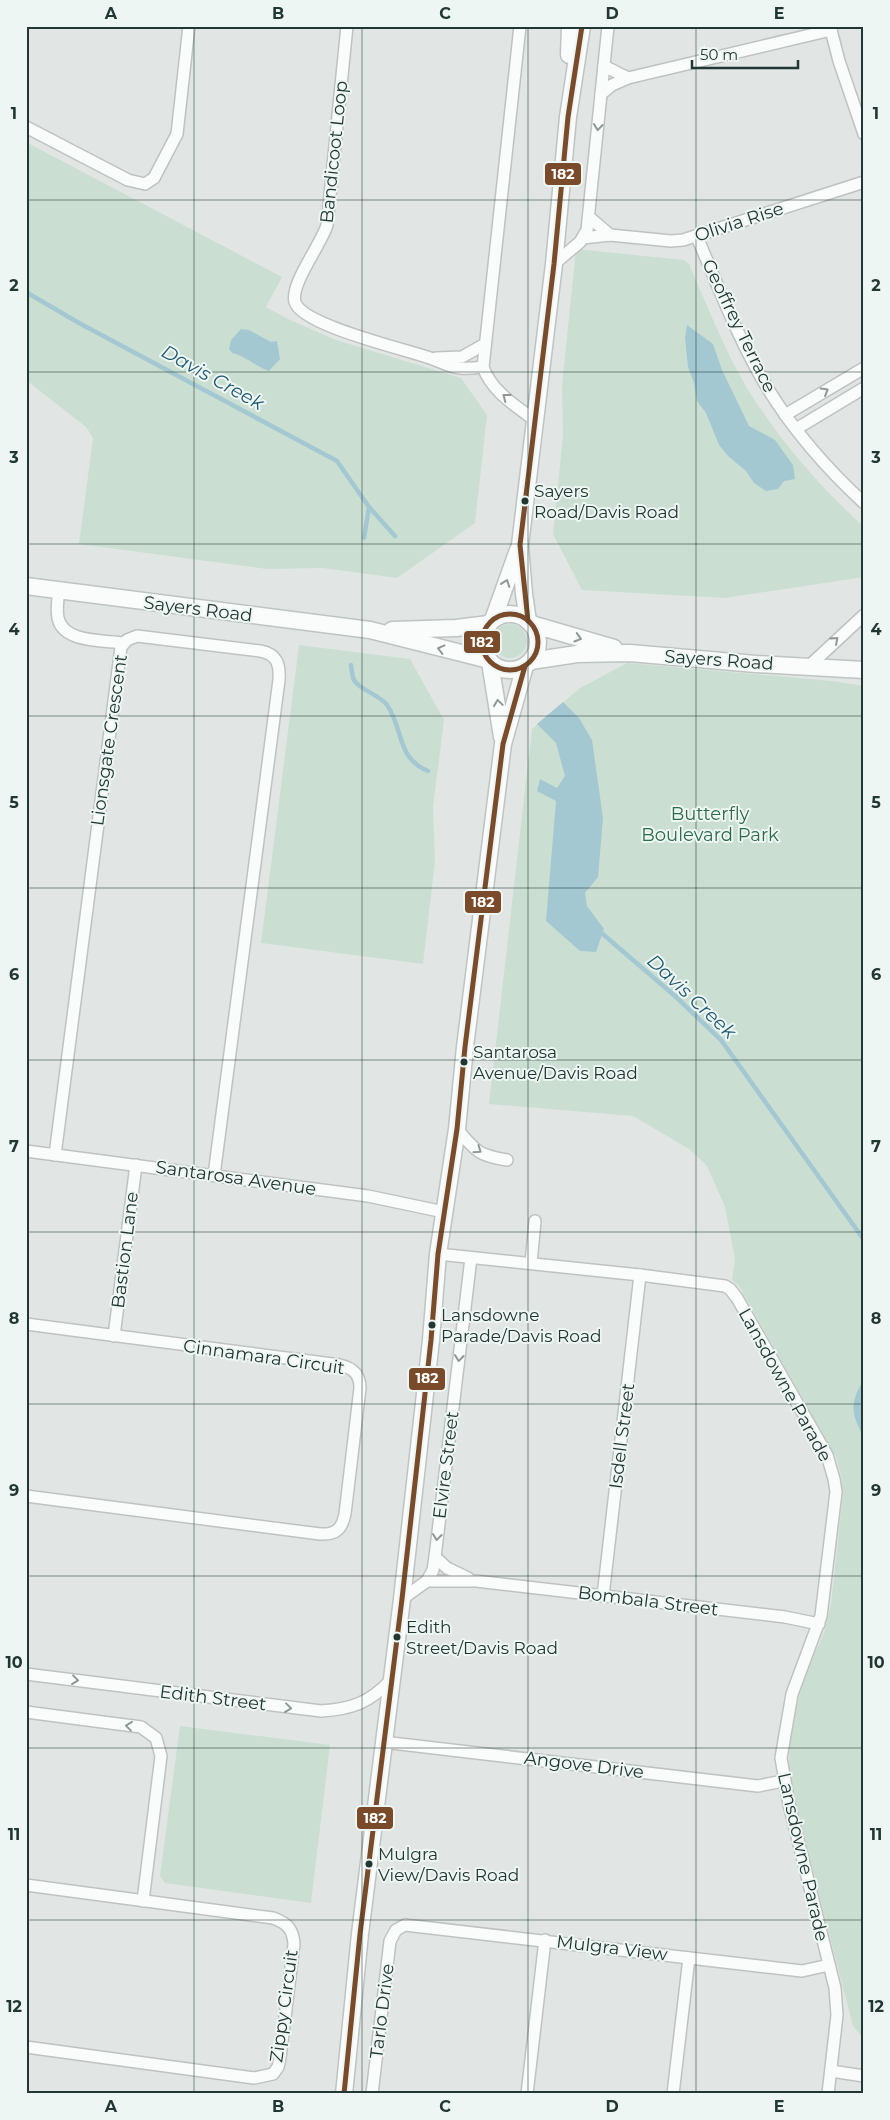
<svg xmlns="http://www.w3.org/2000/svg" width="890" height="2120" font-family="Montserrat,sans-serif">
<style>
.green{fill:#cadfd2}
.water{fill:#a3c8d2}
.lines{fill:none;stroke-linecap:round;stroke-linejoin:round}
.stream{stroke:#a3c8d2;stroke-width:4.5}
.street-casing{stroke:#bec3c1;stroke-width:14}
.secondary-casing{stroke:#bdc4c2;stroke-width:19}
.street{stroke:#fafbfb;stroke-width:11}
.secondary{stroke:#fafbfb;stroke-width:16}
.bus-1-casing{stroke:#eef6f3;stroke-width:9}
.bus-1{stroke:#7a4b2a;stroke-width:5}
.oneway{stroke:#8e9997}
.grid{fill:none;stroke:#213733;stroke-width:1;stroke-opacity:0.55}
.bus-dot{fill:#213733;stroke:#eef6f3;stroke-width:2}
.labels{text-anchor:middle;stroke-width:4;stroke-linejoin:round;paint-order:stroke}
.bus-label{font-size:17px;fill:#213733;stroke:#eef6f3;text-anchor:start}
.street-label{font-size:18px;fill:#213733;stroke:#eef6f3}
.park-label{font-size:18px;fill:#2e6b4b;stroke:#eef6f3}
.water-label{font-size:19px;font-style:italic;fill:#1f5a6f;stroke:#eef6f3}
.line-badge{stroke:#eef6f3;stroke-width:2}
.badge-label{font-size:14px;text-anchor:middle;font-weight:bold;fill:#fff}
.neatline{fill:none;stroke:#213733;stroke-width:2}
.grid-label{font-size:16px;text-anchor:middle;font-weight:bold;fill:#213733}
</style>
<rect width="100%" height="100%" fill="#e1e6e4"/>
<g class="green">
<path d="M 26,142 L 282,277 L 266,307 L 288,319 L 336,340 L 461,378 L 487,415 L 475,523 L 397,578 L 323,568 L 267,569 L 79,544 L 93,438 L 86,427 L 26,380 Z"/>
<path d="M 576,249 L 684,260 L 689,264 C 707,305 724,349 747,388 C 779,440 819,486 864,527 L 864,577 L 725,598 L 582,590 L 553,534 L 563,435 L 562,386 Z"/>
<circle cx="510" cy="641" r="17"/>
<path d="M 299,645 L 410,659 L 444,720 L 433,807 L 435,861 L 423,964 L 261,943 Z"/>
<path d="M 627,663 L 832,681 L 864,686 L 864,2039 L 853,2026 L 792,1790 L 789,1763 L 790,1742 L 799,1697 L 805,1675 L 824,1633 L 831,1604 L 843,1494 L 841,1475 L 836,1457 L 739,1286 L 732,1280 L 735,1259 L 725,1207 L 707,1166 L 689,1149 L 633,1116 L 489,1104 L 532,729 L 580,688 Z"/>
<path d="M 180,1726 L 330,1745 L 311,1903 L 165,1883 L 160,1876 Z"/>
</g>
<g class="water">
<path d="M 687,325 L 713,344 L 722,370 L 749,426 L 775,440 L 793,465 L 795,479 L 784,481 L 778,489 L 766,491 L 754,483 L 746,471 L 728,456 L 719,445 L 706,413 L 697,401 L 694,383 L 688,367 L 685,338 Z"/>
<path d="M 241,329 L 249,330 L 271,342 L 277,341 L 280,359 L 269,371 C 256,367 244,355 232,353 L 229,349 L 231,340 Z"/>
<path d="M 563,702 L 579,718 L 592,740 L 603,818 L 598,877 L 585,893 L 587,906 L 604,929 L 596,952 L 580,951 L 546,921 L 556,801 L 537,791 L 540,779 L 557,788 L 565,776 L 556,743 L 537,724 Z"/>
<path d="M 864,1379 L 864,1438 C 851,1413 849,1404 864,1379 Z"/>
</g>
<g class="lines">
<g class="stream">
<path d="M 26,292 L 79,323 L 337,461 L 369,507 L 395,536"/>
<path d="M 364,538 L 369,507"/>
<path d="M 351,665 C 352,670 352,676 354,680 C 359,690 379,694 387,705 C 404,729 396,758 428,771"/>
<path d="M 598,930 L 675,996 L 721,1040 L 864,1240"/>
</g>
<defs>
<g id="street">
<path d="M 347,26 L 327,225 C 321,245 290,284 295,302 C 301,325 404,349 427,357 C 438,360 448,367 460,368 C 468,369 475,368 483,367"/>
<path d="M 520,26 L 483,367 C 492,392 516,406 536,421"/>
<path d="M 830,26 L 839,61 L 864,134"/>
<path d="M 604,66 L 628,78"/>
<path d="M 601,94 L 612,85 L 628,78 L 831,30"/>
<path d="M 26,127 L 128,180 L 145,184 L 154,178 L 177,134 L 189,26"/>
<path d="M 589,217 L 610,235"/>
<path d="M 697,237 C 719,288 739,341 768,389 C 794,431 827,469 864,503"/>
<path d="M 583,238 L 610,235 L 671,241 L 683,240 L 864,182"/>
<path d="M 554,264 L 580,242 L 587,230 L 608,26"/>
<path d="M 436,358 L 462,357 L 485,344"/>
<path d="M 785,415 L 864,368"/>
<path d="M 796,429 L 864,388"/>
<path d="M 59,590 C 58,599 56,609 58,618 C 63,643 104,640 123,643"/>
<path d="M 808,667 L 864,615"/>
<path d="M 457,1129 C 476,1151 477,1155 507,1160"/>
<path d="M 26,1151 L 368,1196 L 444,1212"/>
<path d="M 55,1155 L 121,647 L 127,640 L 137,636 L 260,651 C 277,654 280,664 279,680 L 214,1175"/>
<path d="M 438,1254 L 640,1275 L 725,1286 L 730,1289 L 737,1298 L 827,1455 L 834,1479 L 836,1492 L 821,1616 L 792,1694 L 781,1758 L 789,1804 L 835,1988 L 837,2015 L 828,2094"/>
<path d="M 531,1263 L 535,1221"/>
<path d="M 26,1324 L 340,1365 C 353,1368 360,1374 360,1388 L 345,1514 C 342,1529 336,1535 320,1534 L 26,1496"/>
<path d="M 114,1336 L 136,1165"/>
<path d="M 435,1557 L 447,1568 L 468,1578"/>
<path d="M 427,1581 L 433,1570 L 435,1557 L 471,1258"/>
<path d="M 603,1596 L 640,1275"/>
<path d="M 402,1599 L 427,1581 L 476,1581 L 785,1617 L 819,1624"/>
<path d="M 26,1674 L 321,1711 C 352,1709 369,1703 391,1680"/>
<path d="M 26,1712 L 141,1727 L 156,1738 L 161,1756 L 143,1901"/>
<path d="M 383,1742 L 758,1786 L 783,1781"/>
<path d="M 26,1885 L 273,1918 C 287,1923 293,1929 294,1944 L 280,2058 L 278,2067 L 273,2074 L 254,2078 L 26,2047"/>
<path d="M 831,2071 L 864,2076"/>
<path d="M 372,2094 L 390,1941 L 396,1930 L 405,1925 L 802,1971 L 829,1965"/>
<path d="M 527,2094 L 545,1940"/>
<path d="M 673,2094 L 689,1958"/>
</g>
<g id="secondary">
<path d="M 569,55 L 570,26"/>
<path d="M 26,586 L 370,630 L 489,660"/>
<circle cx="510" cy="642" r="28"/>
<path d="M 493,620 L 518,550"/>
<path d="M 528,621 L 524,594 L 520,545 L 554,264 L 568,117 L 582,26"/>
<path d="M 531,624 L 614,648"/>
<path d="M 392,630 L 456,628 L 489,624"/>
<path d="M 531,661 L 577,654 L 630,653 L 756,664 L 864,670"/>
<path d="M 490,662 L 502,737"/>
<path d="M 344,2094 L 360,1934 L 402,1599 L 431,1340 L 438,1254 L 457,1129 L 465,1047 L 503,744 L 525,666"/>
</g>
</defs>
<use href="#street" class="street-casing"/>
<use href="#secondary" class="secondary-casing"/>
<use href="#street" class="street"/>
<use href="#secondary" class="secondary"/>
<defs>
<g id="bus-1">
<circle cx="510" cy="642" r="28"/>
<path d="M 528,621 L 520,545 L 554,264 L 568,117 L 582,26"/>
<path d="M 344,2094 L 360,1934 L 402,1599 L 431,1340 L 438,1254 L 457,1129 L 465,1047 L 503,744 L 525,666"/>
</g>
</defs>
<use href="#bus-1" class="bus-1-casing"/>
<use href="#bus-1" class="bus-1"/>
</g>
<defs><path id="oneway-chevron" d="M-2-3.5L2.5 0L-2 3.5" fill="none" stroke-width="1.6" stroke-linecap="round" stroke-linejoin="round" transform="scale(1.25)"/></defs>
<g class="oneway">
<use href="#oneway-chevron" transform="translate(598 127) rotate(96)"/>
<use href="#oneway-chevron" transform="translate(825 391) rotate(-31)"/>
<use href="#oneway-chevron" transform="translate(506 397) rotate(-142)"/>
<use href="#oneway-chevron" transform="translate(506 583) rotate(-70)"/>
<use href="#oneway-chevron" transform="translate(578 638) rotate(16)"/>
<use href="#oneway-chevron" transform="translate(835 640) rotate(-42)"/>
<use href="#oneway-chevron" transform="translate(441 649) rotate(-166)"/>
<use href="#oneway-chevron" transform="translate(498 703) rotate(-98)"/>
<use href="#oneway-chevron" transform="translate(478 1150) rotate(35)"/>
<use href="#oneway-chevron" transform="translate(459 1358) rotate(97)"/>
<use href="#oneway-chevron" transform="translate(437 1537) rotate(97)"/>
<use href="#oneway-chevron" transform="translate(75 1680) rotate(7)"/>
<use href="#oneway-chevron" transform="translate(288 1708) rotate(7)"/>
<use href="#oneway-chevron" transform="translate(129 1726) rotate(-173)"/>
</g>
<path class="grid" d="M 194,26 L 194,2094M 362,26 L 362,2094M 528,26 L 528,2094M 696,26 L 696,2094M 26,200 L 864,200M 26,372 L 864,372M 26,544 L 864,544M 26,716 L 864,716M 26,888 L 864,888M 26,1060 L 864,1060M 26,1232 L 864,1232M 26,1404 L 864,1404M 26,1576 L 864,1576M 26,1748 L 864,1748M 26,1920 L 864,1920"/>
<g class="bus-dot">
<circle cx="525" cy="501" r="4.5"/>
<circle cx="464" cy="1062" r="4.5"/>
<circle cx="432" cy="1325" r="4.5"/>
<circle cx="397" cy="1637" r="4.5"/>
<circle cx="369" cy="1864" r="4.5"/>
</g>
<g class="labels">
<g class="bus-label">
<text x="534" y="497">Sayers<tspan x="534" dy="21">Road/Davis Road</tspan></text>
<text x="473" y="1058">Santarosa<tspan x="473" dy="21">Avenue/Davis Road</tspan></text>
<text x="441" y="1321">Lansdowne<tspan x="441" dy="21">Parade/Davis Road</tspan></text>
<text x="406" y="1633">Edith<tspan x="406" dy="21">Street/Davis Road</tspan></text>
<text x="378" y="1860">Mulgra<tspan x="378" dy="21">View/Davis Road</tspan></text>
</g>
<g class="street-label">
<text transform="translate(334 152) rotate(-84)" y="6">Bandicoot Loop</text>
<text transform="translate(739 222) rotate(-18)" y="6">Olivia Rise</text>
<text transform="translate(739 326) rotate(64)" y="6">Geoffrey Terrace</text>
<text transform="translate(198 609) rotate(7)" y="6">Sayers Road</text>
<text transform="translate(719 660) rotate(4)" y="6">Sayers Road</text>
<text transform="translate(109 740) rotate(-82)" y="6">Lionsgate Crescent</text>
<text transform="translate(236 1178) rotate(8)" y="6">Santarosa Avenue</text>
<text transform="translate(125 1250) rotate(-83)" y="6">Bastion Lane</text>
<text transform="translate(264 1357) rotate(8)" y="6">Cinnamara Circuit</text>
<text transform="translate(785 1385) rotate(61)" y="6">Lansdowne Parade</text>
<text transform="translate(622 1436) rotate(-83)" y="6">Isdell Street</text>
<text transform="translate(446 1465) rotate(-83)" y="6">Elvire Street</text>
<text transform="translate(648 1601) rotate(7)" y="6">Bombala Street</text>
<text transform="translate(213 1698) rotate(7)" y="6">Edith Street</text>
<text transform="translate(584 1765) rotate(7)" y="6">Angove Drive</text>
<text transform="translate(803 1857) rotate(77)" y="6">Lansdowne Parade</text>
<text transform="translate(612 1948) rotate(7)" y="6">Mulgra View</text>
<text transform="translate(284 2006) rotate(-82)" y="6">Zippy Circuit</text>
<text transform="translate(382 2011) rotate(-83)" y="6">Tarlo Drive</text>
</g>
<g class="park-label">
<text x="710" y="820">Butterfly<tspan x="710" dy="21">Boulevard Park</tspan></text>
</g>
<g class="water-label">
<text transform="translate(213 377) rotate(29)" y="7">Davis Creek</text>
<text transform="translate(692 996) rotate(43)" y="7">Davis Creek</text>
</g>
</g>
<g class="line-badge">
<rect x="544" y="162" width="38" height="24" rx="5" fill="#7a4b2a"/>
<rect x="463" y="630" width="38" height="24" rx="5" fill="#7a4b2a"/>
<rect x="464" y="890" width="38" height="24" rx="5" fill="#7a4b2a"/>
<rect x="408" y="1367" width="38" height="24" rx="5" fill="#7a4b2a"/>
<rect x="356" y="1806" width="38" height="24" rx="5" fill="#7a4b2a"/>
</g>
<g class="badge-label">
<text x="563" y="179">182</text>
<text x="482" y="647">182</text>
<text x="483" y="907">182</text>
<text x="427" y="1383">182</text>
<text x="375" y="1823">182</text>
</g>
<rect width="890" height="2120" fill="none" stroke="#eef6f3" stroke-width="55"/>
<path d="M692 60v8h106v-8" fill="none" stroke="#213733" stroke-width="2.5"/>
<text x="700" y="60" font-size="15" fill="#213733" stroke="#eef6f3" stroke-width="4" paint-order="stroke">50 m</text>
<rect x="28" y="28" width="834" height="2064" class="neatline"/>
<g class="grid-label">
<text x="111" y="19">A</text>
<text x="278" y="19">B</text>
<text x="445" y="19">C</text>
<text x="612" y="19">D</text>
<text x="779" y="19">E</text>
<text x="14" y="119">1</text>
<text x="876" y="119">1</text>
<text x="14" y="291">2</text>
<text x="876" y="291">2</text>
<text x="14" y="463">3</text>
<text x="876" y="463">3</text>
<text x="14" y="635">4</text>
<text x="876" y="635">4</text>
<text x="14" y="808">5</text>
<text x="876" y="808">5</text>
<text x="14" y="980">6</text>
<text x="876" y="980">6</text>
<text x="14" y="1152">7</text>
<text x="876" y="1152">7</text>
<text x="14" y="1324">8</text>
<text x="876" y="1324">8</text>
<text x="14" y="1496">9</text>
<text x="876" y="1496">9</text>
<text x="14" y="1668">10</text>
<text x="876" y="1668">10</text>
<text x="14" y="1840">11</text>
<text x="876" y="1840">11</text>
<text x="14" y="2012">12</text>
<text x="876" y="2012">12</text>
<text x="111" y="2112">A</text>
<text x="278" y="2112">B</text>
<text x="445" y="2112">C</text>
<text x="612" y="2112">D</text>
<text x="779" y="2112">E</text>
</g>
</svg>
